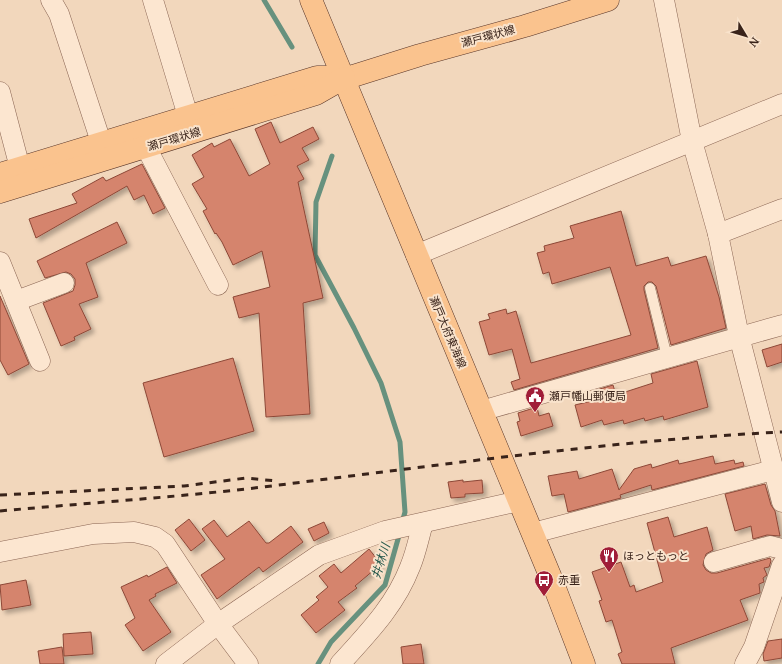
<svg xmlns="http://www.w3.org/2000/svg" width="782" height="664" font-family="'Noto Serif','Noto Sans JP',serif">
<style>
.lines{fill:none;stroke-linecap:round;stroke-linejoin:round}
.stream{stroke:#67917e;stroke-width:5}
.building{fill:#d5846d;stroke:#8d4837;filter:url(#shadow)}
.service-casing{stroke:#8b6654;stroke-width:11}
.minor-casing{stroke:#8b6654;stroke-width:21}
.primary-casing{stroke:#583529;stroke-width:23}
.service{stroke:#fce6d0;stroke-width:10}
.minor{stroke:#fce6d0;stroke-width:20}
.primary{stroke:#fac38e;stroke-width:22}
.rail{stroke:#39231a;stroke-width:3;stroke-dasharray:7 7;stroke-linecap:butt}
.labels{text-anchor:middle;stroke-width:4;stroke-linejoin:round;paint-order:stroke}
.street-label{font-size:11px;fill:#39231a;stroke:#f9e3cc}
.poi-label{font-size:11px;fill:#39231a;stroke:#f9e3cc;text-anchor:start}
.water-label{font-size:12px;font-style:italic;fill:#285a4d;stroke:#f9e3cc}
</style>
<defs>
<filter id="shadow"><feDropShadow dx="3.5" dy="3.5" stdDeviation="2" flood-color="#0004"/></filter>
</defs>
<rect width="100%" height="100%" fill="#f2d7bc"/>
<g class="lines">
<g class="stream">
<path d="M 264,0 L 292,47"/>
<path d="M 332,156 L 316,202 L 315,255 L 354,328 L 381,383 L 400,442 L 405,512 L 402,523"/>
<path d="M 318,664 L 331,642 L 385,585 L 400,532"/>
</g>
</g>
<g class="building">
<path d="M 271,122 L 280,143 L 313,127 L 319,139 L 302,148 L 309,160 L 297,166 L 304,179 L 298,182 L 323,298 L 303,303 L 310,414 L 266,417 L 259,313 L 239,318 L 233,297 L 270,287 L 262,251 L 233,265 L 222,242 L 216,233 L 215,234 L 203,211 L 207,209 L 192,184 L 204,177 L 192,155 L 212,143 L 214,147 L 230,139 L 249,176 L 270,164 L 255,129 Z"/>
<path d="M 142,164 L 165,208 L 153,214 L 144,195 L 134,200 L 127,186 L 36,238 L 29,219 L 77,203 L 72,194 L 103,177 L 106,181 Z"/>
<path d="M 621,211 L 636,266 L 668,257 L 671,266 L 706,256 L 719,297 L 726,328 L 671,345 L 656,286 L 652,282 L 648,282 L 644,286 L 644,290 L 658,348 L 514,390 L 511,382 L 520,379 L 512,349 L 489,355 L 479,322 L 490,319 L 488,314 L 506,309 L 507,314 L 516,311 L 531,363 L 631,335 L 610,267 L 552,284 L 549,272 L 543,274 L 537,253 L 545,251 L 544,246 L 574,238 L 570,226 Z"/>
<path d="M 117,222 L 127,243 L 86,263 L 98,297 L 79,304 L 91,329 L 74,337 L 75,340 L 61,346 L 43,303 L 73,291 L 75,285 L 75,279 L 71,274 L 66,272 L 45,278 L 37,261 Z"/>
<path d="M 0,296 L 29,364 L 8,375 L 0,360 Z"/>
<path d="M 782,344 L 782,362 L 767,367 L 762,350 Z"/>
<path d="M 233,358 L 254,431 L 164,457 L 143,383 Z"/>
<path d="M 697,361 L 708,407 L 664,420 L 663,416 L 645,421 L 644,418 L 624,424 L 623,420 L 604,425 L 602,420 L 581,427 L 575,405 L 596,400 L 593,391 L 613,385 L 616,395 L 653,383 L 651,374 Z"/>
<path d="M 537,407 L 539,416 L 549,413 L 553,426 L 521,436 L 517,422 L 520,421 L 518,413 Z"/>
<path d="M 713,456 L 715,464 L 734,460 L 735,464 L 743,462 L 744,466 L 652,490 L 651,485 L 620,495 L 621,498 L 568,512 L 564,494 L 552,496 L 548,476 L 577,471 L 579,479 L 612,469 L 619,490 L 634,469 L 651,464 L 652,468 L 678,460 L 679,464 Z"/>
<path d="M 463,480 L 463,482 L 482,480 L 483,493 L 465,494 L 465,497 L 451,498 L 448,482 Z"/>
<path d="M 765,484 L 771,505 L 775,511 L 780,536 L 767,535 L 753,539 L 751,526 L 735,531 L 725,494 Z"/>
<path d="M 668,517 L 674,537 L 707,527 L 713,550 L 706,554 L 703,565 L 706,570 L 711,573 L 717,573 L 770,558 L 771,561 L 769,567 L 764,568 L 767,575 L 763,578 L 764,582 L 759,584 L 760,593 L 740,600 L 748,620 L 671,648 L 675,664 L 622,664 L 618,654 L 622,652 L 612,620 L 606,622 L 599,601 L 602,600 L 592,572 L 621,562 L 630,587 L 634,585 L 636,592 L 663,582 L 647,523 Z"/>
<path d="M 189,519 L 205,540 L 191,551 L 175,530 Z"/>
<path d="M 214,520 L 227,537 L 249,521 L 266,543 L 269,543 L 291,526 L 303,542 L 263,572 L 259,567 L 217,599 L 201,575 L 225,559 L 202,529 Z"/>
<path d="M 324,522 L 329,533 L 314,541 L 308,529 Z"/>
<path d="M 369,549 L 381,564 L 355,586 L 357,588 L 338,602 L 345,610 L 316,633 L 301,615 L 319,600 L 316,597 L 328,587 L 319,576 L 334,564 L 341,573 Z"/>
<path d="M 167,567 L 177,583 L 155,594 L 156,596 L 149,600 L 171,632 L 143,651 L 125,625 L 135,618 L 121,587 L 147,575 L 148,577 Z"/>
<path d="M 26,580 L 31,605 L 2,610 L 0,585 Z"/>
<path d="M 91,632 L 93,654 L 64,656 L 63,634 Z"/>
<path d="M 782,639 L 782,658 L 764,661 L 763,654 L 768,641 Z"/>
<path d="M 421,644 L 424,664 L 403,664 L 401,647 Z"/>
<path d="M 62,647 L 64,664 L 40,664 L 38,651 Z"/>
</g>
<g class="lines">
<defs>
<path id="service" d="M 650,288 L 667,357"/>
<g id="minor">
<path d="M 51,0 L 59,14 L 101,142"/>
<path d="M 153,0 L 188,116"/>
<path d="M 664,0 L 692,141 L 718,234 L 739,336 L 782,502"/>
<path d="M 0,92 L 20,168"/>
<path d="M 146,147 L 218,285"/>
<path d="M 718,234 L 782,209"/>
<path d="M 416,255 L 782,104"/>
<path d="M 0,262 L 40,361"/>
<path d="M 16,301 L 64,283"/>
<path d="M 481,411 L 782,325"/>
<path d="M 533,533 L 773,470"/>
<path d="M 0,552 L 93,534 L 134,532 L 155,537 L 165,544 L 218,624 L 248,664"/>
<path d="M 714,562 L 770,546 L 782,549"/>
<path d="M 166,664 L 218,624 L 319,555 L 385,531 L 519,501"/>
<path d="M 340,664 C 367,634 395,606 410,567 C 416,553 419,537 423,523"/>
<path d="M 745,664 L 754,647 L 782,565"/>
</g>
<g id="primary">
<path d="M 311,0 L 551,578 L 584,664"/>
<path d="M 0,174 L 317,77 L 350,77 L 420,55 L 525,26 L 608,0"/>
<path d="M 0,192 L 316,94 L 344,78"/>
</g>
</defs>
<use href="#service" class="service-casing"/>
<use href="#minor" class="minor-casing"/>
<use href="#primary" class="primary-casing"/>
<use href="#service" class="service"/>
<use href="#minor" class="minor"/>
<use href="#primary" class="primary"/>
<g class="rail">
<path d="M 0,495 L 184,486 L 246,478 L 276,481"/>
<path d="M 0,511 C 98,502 197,496 295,483 C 456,463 620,440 782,432"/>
</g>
</g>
<defs>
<symbol id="civic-pin" viewBox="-11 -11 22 30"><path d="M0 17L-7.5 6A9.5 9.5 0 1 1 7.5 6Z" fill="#a01d38" stroke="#f9e3cc"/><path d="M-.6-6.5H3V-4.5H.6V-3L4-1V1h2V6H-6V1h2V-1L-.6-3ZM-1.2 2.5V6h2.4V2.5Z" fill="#fff"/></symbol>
<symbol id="restaurant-pin" viewBox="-11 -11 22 30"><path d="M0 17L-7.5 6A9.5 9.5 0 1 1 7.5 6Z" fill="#a01d38" stroke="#f9e3cc"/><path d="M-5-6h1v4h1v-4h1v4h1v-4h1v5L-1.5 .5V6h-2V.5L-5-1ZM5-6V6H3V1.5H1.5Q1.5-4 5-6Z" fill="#fff"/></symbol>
<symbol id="bus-pin" viewBox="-11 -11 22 30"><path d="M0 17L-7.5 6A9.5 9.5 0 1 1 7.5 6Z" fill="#a01d38" stroke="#f9e3cc"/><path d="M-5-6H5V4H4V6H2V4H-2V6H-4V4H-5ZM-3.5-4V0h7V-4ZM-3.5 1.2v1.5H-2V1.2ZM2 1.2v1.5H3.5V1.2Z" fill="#fff"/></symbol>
</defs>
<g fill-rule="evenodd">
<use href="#civic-pin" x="524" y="385" width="22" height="30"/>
<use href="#restaurant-pin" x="598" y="545" width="22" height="30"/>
<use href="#bus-pin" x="533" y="569" width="22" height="30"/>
</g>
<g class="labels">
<g class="street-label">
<text transform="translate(488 36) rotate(-15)" y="4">瀬戸環状線</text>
<text transform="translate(174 139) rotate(-17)" y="4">瀬戸環状線</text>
<text transform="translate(448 332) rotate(67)" y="4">瀬戸大府東海線</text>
</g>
<g class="poi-label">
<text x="549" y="400">瀬戸幡山郵便局</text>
<text x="623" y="560">ほっともっと</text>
<text x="558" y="584">赤重</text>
</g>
<g class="water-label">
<text transform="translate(381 561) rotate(-73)" y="4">井林川</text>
</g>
</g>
<g transform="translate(746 36) rotate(128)" stroke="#f9e3cc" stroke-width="3" paint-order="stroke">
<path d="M0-3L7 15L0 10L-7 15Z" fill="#39231a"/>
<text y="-6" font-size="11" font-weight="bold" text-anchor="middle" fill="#39231a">N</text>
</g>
</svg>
